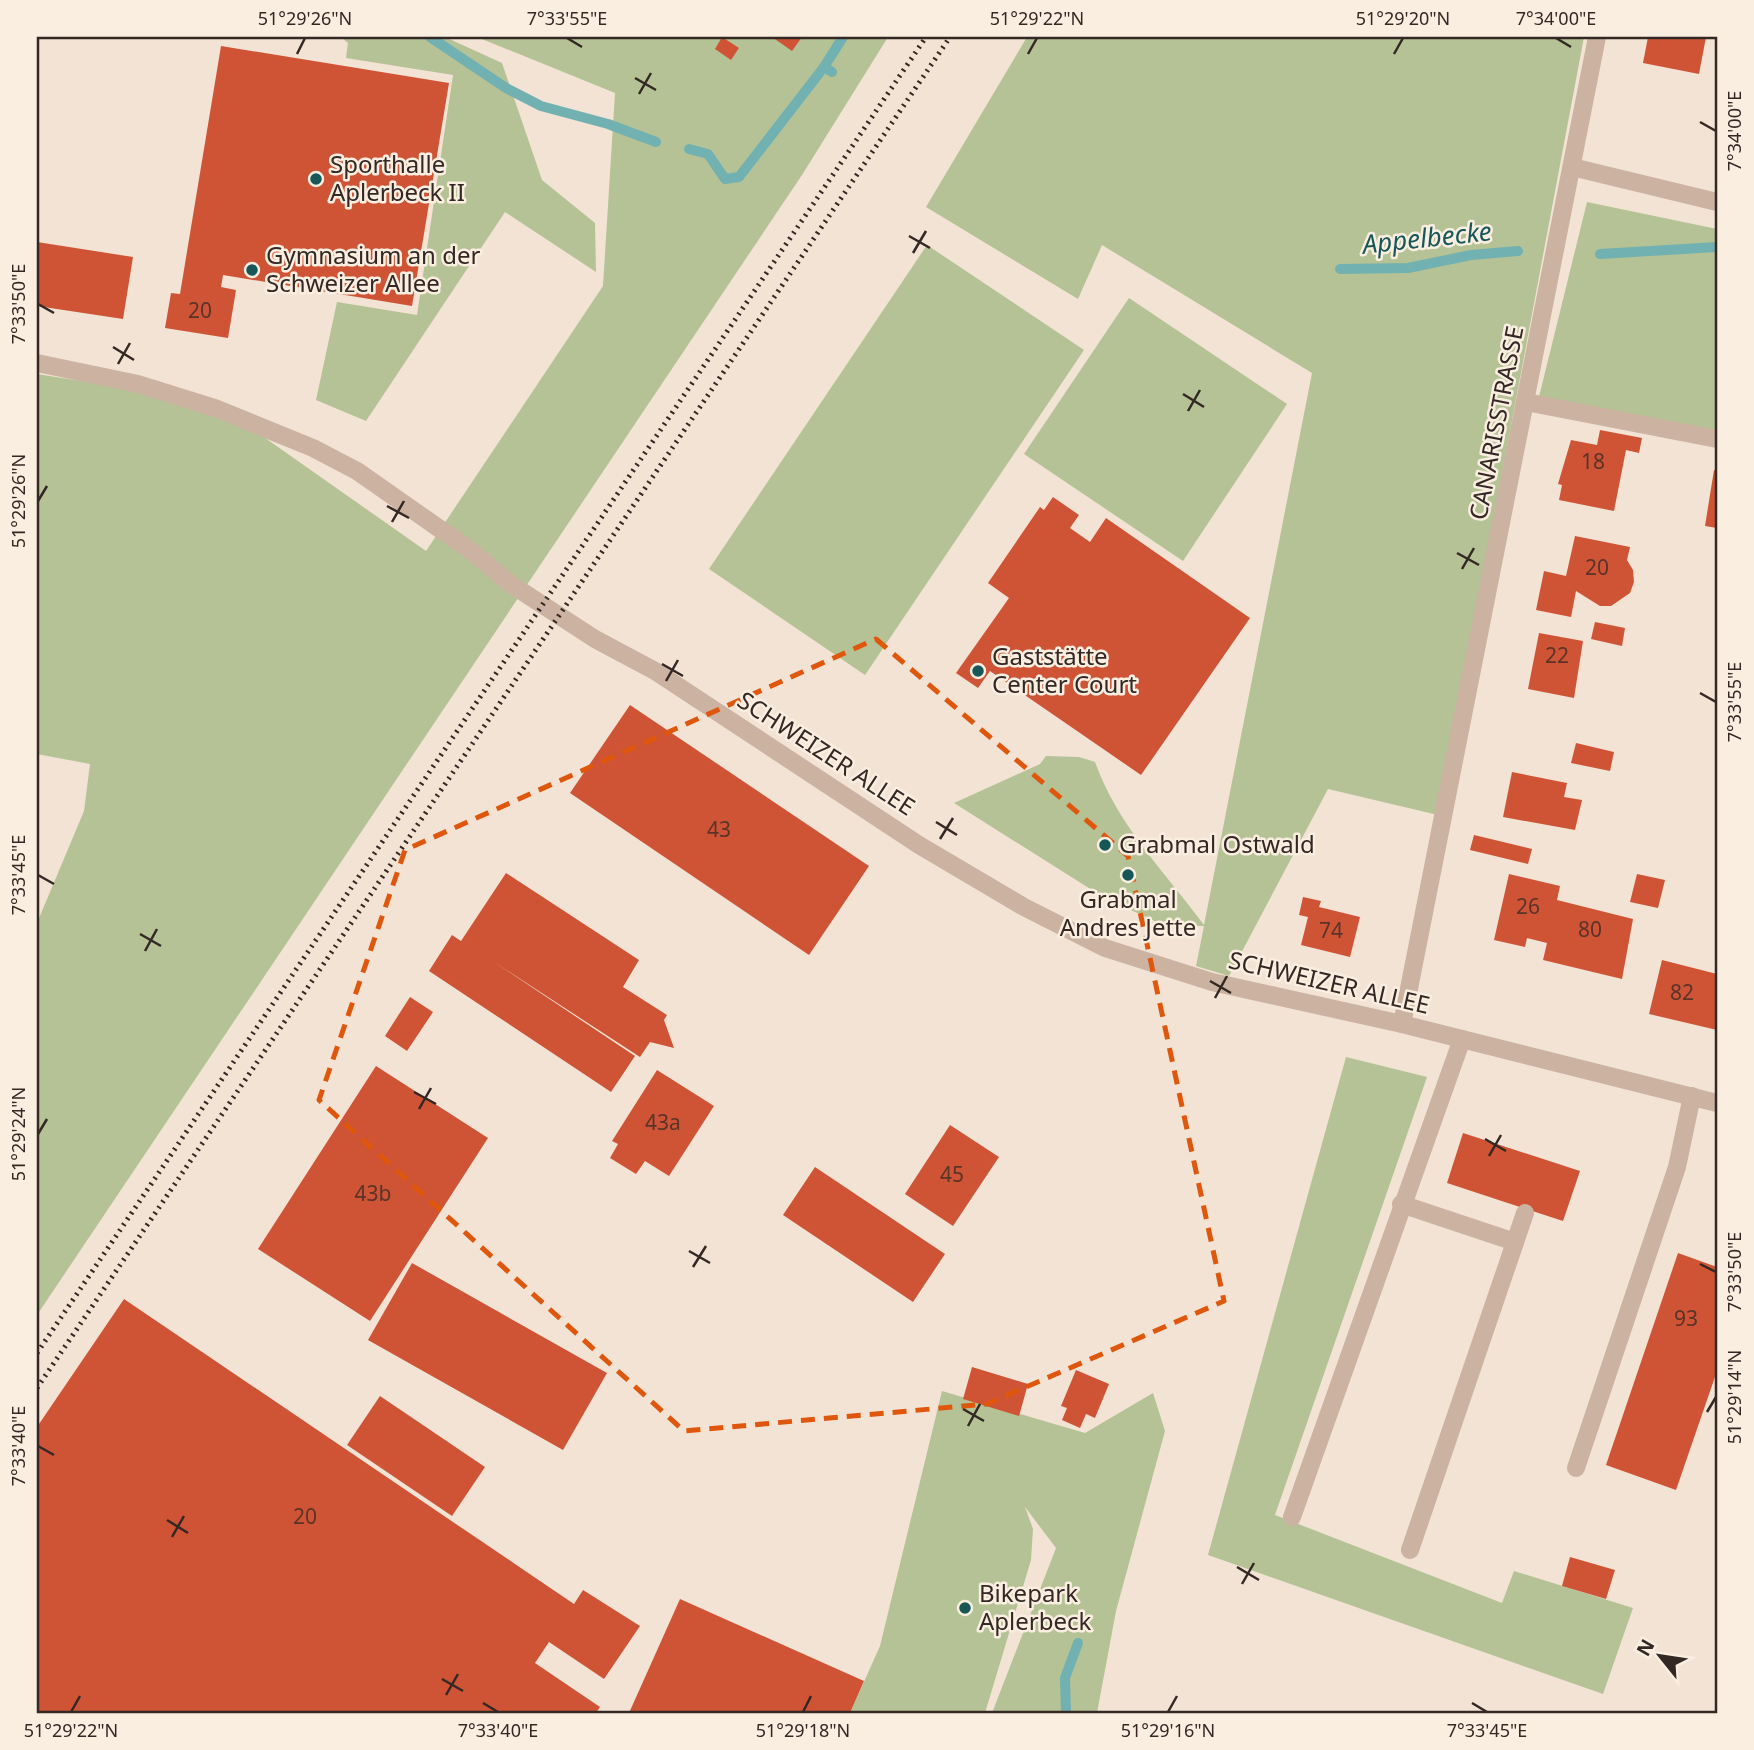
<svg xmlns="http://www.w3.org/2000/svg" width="1754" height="1750" font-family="'Noto Sans',sans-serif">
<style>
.green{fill:#b5c295}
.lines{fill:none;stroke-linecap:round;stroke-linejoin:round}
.stream{stroke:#72b1b1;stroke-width:10}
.building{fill:#cf5436}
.service{stroke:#cbb2a1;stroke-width:18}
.minor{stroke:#cbb2a1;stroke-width:18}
.rail{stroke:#342824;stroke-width:5;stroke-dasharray:2 5;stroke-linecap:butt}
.marked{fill:none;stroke:#df570d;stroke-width:5;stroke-dasharray:14 9;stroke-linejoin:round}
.ticks{fill:none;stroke:#342824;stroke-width:2.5}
.poi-dot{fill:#175758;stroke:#faeee1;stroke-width:2.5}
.labels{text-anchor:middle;stroke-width:5;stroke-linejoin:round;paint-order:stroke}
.number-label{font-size:21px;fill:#5b3328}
.poi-label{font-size:24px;fill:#342824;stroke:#faeee1;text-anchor:start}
.street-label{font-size:24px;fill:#342824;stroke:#faeee1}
.water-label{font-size:26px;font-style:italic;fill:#175758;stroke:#faeee1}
.neatline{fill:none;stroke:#342824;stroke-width:2.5}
.ticks-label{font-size:18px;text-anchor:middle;fill:#342824}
</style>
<rect width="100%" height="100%" fill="#f2e3d5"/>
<g class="green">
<path d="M 341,37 L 445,37 L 502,63 L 542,180 L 595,223 L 596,272 L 505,212 L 366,421 L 316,400 L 337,302 L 417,315 L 453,75 L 346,58 L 348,43 Z"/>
<path d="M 477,37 L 888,37 L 802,175 L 37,1315 L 37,923 L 84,811 L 90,764 L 37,754 L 37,374 L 144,391 L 220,414 L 258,433 L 426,551 L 603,286 L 615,93 Z"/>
<path d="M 1027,37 L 1584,37 L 1438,815 L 1328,789 L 1229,976 L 1196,966 L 1204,926 L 1163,925 L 1103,897 L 954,803 L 1040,764 L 1046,756 L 1079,757 L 1095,762 C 1118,826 1165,872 1204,925 L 1312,373 L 1102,245 L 1078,299 L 926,207 Z"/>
<path d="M 1587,202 L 1717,229 L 1717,433 L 1538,401 Z"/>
<path d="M 927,245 L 1084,350 L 865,675 L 709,569 Z"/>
<path d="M 1129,298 L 1287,404 L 1183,561 L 1024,454 Z"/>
<path d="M 1346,1057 L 1427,1077 L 1275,1515 L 1502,1603 L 1514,1571 L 1633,1608 L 1603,1694 L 1208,1555 Z"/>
<path d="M 942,1391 L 1085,1433 L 1153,1393 L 1165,1431 L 1116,1611 L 1097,1713 L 992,1713 L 1056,1548 L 1025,1507 L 1033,1529 L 1031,1560 L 985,1713 L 850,1713 L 880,1646 Z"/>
</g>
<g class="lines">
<g class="stream">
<path d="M 430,37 L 506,88 L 541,106 L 608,124 L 656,142"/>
<path d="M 824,67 L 843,37"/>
<path d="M 689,149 L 708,154 L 725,179 L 739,177 L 824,67 L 832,72"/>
<path d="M 1600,254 L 1717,247"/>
<path d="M 1340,269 L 1408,268 L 1471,255 L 1518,251"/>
<path d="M 1066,1713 L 1065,1678 L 1078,1643"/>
</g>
</g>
<g class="building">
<path d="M 722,37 L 739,48 L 731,60 L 715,49 Z"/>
<path d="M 772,37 L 802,37 L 792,51 Z"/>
<path d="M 1648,37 L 1706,37 L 1699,74 L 1643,63 Z"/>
<path d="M 221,46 L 449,83 L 412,306 L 223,275 L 221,287 L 236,290 L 228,338 L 165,328 L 171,293 L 180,294 Z"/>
<path d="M 37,242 L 133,257 L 123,319 L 37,306 Z"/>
<path d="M 1600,430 L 1642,438 L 1639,453 L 1626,450 L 1614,511 L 1559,500 L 1562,485 L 1558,484 L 1571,440 L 1597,445 Z"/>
<path d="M 1714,470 L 1717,471 L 1717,528 L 1705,526 Z"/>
<path d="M 1053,497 L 1079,515 L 1070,528 L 1090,542 L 1106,518 L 1250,618 L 1141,775 L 990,671 L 978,688 L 956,673 L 1009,598 L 988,583 L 1040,507 L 1044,510 Z"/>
<path d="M 1575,536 L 1630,547 L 1627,560 L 1633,570 L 1634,582 L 1630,593 L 1611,606 L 1600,606 L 1576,591 L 1571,617 L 1536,610 L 1544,571 L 1566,576 Z"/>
<path d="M 1595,622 L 1625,628 L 1622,646 L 1591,639 Z"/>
<path d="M 1539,633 L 1583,641 L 1574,698 L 1528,689 Z"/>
<path d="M 630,705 L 869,866 L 809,955 L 570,793 Z"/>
<path d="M 1576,743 L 1614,752 L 1610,771 L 1571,763 Z"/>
<path d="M 1512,772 L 1567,783 L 1564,797 L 1582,800 L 1575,830 L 1503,817 Z"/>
<path d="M 1474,835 L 1532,849 L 1528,864 L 1470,850 Z"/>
<path d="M 506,873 L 639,960 L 623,987 L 667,1015 L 664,1020 L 674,1048 L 650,1042 L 640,1057 L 494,962 L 635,1056 L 611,1092 L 429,971 L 452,935 L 461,941 Z"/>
<path d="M 1509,874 L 1560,886 L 1557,900 L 1633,919 L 1622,979 L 1543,960 L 1547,943 L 1527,938 L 1525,947 L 1494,940 Z"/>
<path d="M 1637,874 L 1665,880 L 1658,908 L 1630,902 Z"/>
<path d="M 1303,897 L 1321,901 L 1319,907 L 1360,917 L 1350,957 L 1301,945 L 1308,917 L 1299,915 Z"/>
<path d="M 1662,960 L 1717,974 L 1717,1030 L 1649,1014 Z"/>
<path d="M 410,997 L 433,1012 L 407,1051 L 385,1036 Z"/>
<path d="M 376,1066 L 488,1138 L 370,1321 L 258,1249 Z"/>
<path d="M 657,1070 L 714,1106 L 669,1176 L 645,1161 L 636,1174 L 610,1158 L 618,1144 L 612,1141 Z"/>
<path d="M 950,1125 L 999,1157 L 953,1226 L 905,1194 Z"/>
<path d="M 1463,1133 L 1580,1171 L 1563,1221 L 1447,1183 Z"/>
<path d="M 815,1167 L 945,1254 L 913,1302 L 783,1215 Z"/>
<path d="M 1678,1253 L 1717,1267 L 1717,1371 L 1676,1490 L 1606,1465 Z"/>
<path d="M 412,1263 L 607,1373 L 563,1450 L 368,1340 Z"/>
<path d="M 124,1299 L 574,1604 L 583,1590 L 640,1626 L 604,1679 L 549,1642 L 535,1663 L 600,1707 L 596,1713 L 37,1713 L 37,1427 Z"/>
<path d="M 972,1367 L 1028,1384 L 1019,1416 L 963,1399 Z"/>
<path d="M 1076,1370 L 1109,1384 L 1095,1418 L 1086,1414 L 1080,1428 L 1062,1420 L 1067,1408 L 1061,1406 Z"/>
<path d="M 380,1396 L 485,1467 L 452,1516 L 347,1445 Z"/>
<path d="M 1570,1557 L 1615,1570 L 1606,1599 L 1562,1586 Z"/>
<path d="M 680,1599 L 864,1681 L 850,1713 L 629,1713 Z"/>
</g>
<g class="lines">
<g class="service">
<path d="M 1401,1204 L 1515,1242"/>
<path d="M 1576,1468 L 1677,1167 L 1692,1096"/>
<path d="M 1292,1517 L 1462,1039"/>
<path d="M 1410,1550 L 1525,1213"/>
</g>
<g class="minor">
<path d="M 1572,167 L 1717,202"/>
<path d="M 37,363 L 138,384 L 215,408 L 313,448 L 357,471 L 470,550 L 509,583 L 595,639 L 655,671 L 919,845 L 1024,907 L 1105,948 L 1212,982 L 1402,1024 L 1717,1103"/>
<path d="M 1526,402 L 1717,439"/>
<path d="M 1402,1024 L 1597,37"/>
</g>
<g class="rail">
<path d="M 37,1353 L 926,37"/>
<path d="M 37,1388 L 950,37"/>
</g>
</g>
<path class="marked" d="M 876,639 L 1128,856 L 1224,1301 L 987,1404 L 684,1431 L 319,1100 L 405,850 Z"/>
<path class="ticks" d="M 567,38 L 582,47M 1556,38 L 1571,47M 297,54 L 305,38M 1028,54 L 1037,38M 1394,54 L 1403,38M 635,78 L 656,90M 639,94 L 651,73M 1700,122 L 1716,131M 909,236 L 930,248M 913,253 L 926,231M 38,304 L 54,313M 113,347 L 134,360M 118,364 L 130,343M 1183,394 L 1204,407M 1188,411 L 1200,390M 38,501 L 47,486M 387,506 L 409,518M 392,522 L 404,501M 1457,553 L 1479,565M 1462,569 L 1474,548M 662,664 L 683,676M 666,681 L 678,660M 1700,693 L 1716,702M 936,822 L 957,835M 940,839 L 953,818M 38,875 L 54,884M 140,934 L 161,946M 145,951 L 157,929M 1210,981 L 1231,993M 1215,998 L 1227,976M 414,1092 L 436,1104M 419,1109 L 431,1088M 38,1134 L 47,1119M 1485,1139 L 1506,1151M 1489,1156 L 1501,1135M 689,1251 L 710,1263M 1700,1264 L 1716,1272M 693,1267 L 706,1246M 963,1409 L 984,1421M 1707,1412 L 1716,1397M 968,1426 L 980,1404M 38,1446 L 54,1455M 167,1520 L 188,1533M 172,1537 L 184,1516M 1237,1567 L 1259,1580M 1242,1584 L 1254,1563M 442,1679 L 463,1691M 446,1695 L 458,1674M 483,1703 L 498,1712M 1472,1703 L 1487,1712M 71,1712 L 80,1696M 803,1712 L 811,1696M 1168,1712 L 1177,1696"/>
<g class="poi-dot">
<circle cx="316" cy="179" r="7"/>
<circle cx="252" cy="270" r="7"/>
<circle cx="978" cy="671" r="7"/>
<circle cx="1105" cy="845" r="7"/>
<circle cx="1128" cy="875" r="7"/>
<circle cx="965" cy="1608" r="7"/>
</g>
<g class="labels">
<g class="number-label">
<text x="200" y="318">20</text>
<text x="1593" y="469">18</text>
<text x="1597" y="575">20</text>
<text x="1557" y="663">22</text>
<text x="719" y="837">43</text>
<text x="1528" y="914">26</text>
<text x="1590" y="937">80</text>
<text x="1331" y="938">74</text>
<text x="1682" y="1000">82</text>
<text x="663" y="1130">43a</text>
<text x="952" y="1182">45</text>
<text x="373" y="1201">43b</text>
<text x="1686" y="1326">93</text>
<text x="305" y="1524">20</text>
</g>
<g class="poi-label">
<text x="330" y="173">Sporthalle<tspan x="330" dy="28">Aplerbeck II</tspan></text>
<text x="266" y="264">Gymnasium an der<tspan x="266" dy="28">Schweizer Allee</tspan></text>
<text x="992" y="665">Gaststätte<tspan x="992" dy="28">Center Court</tspan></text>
<text x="1119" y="853">Grabmal Ostwald</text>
<text x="1128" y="908" text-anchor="middle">Grabmal<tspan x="1128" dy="28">Andres Jette</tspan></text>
<text x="979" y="1602">Bikepark<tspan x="979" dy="28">Aplerbeck</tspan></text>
</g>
<g class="street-label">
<text transform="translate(1497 423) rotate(-79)" y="8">CANARISSTRASSE</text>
<text transform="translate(826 754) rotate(33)" y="8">SCHWEIZER ALLEE</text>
<text transform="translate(1329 983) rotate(13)" y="8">SCHWEIZER ALLEE</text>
</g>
<g class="water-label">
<text transform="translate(1427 238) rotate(-6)" y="9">Appelbecke</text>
</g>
</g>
<rect width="1754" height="1750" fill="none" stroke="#faeee1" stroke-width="77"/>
<g transform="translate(1660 1656) rotate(300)" stroke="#faeee1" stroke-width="5" paint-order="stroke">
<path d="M0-5L12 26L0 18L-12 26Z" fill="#342824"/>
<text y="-10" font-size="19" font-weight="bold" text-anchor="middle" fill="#342824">N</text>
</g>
<rect x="38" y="38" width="1678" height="1674" class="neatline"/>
<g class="ticks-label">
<text x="305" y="25">51°29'26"N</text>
<text x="567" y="25">7°33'55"E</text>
<text x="1037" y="25">51°29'22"N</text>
<text x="1403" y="25">51°29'20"N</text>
<text x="1556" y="25">7°34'00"E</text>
<text transform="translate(1735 131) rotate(-90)" y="6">7°34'00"E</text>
<text transform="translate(19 304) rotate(-90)" y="6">7°33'50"E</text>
<text transform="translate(19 501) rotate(-90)" y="6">51°29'26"N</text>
<text transform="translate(1735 702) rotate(-90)" y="6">7°33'55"E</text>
<text transform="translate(19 875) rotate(-90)" y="6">7°33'45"E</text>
<text transform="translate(19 1134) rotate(-90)" y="6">51°29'24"N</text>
<text transform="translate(1735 1272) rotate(-90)" y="6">7°33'50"E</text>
<text transform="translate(1735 1397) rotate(-90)" y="6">51°29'14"N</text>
<text transform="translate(19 1446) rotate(-90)" y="6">7°33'40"E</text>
<text x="71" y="1737">51°29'22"N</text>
<text x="498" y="1737">7°33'40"E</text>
<text x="803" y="1737">51°29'18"N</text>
<text x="1168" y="1737">51°29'16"N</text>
<text x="1487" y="1737">7°33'45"E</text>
</g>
</svg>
